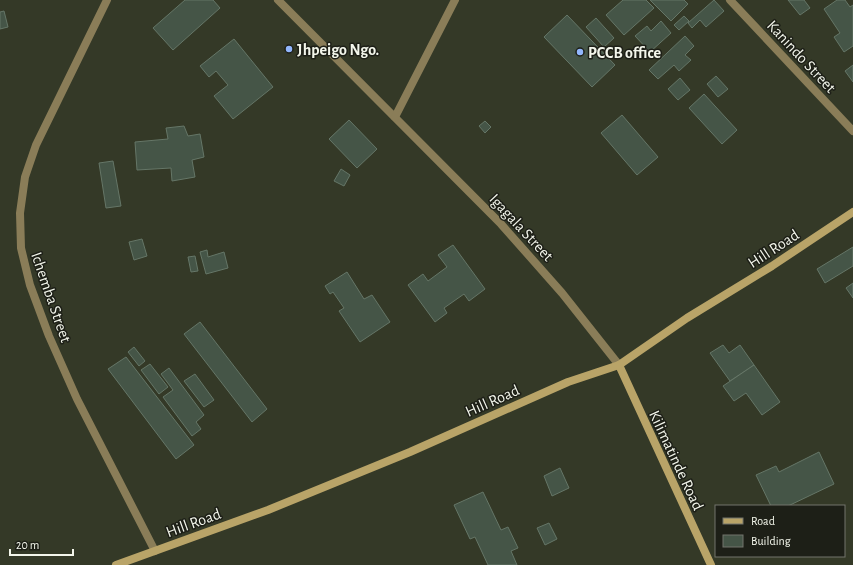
<svg xmlns="http://www.w3.org/2000/svg" width="853" height="565" font-family="'Alegreya Sans',sans-serif">
<style>
.building{fill:#455547;stroke:#657667}
.lines{fill:none;stroke-linecap:round;stroke-linejoin:round}
.street{stroke:#8a7d58;stroke-width:8}
.secondary{stroke:#b9a468;stroke-width:8}
.poi-dot{fill:#92b7fd;stroke:#1d1f17;stroke-width:1.5}
.labels{text-anchor:middle;stroke-width:3;stroke-linejoin:round;paint-order:stroke}
.poi-label{font-size:16px;font-weight:bold;fill:#f3f6eb;stroke:#1d1f17;text-anchor:start}
.street-label{font-size:16px;fill:#f3f6eb;stroke:#1d1f17}
</style>
<rect width="100%" height="100%" fill="#343927"/>
<g class="building">
<path d="M 185,0 L 213,0 L 220,8 L 173,50 L 153,28 Z"/>
<path d="M 623,0 L 646,0 L 654,8 L 624,35 L 606,15 Z"/>
<path d="M 650,0 L 684,0 L 688,4 L 671,21 Z"/>
<path d="M 714,0 L 724,11 L 706,27 L 700,20 L 692,28 L 688,23 Z"/>
<path d="M 788,0 L 804,0 L 810,8 L 800,15 Z"/>
<path d="M 837,0 L 845,0 L 850,7 L 853,5 L 853,46 L 844,52 L 834,37 L 840,33 L 824,9 Z"/>
<path d="M 4,11 L 8,27 L 0,29 L 0,12 Z"/>
<path d="M 567,15 L 615,65 L 592,87 L 544,37 Z"/>
<path d="M 684,16 L 689,21 L 679,30 L 674,25 Z"/>
<path d="M 596,18 L 614,38 L 604,47 L 586,27 Z"/>
<path d="M 661,21 L 671,33 L 650,52 L 635,36 L 647,26 L 651,31 Z"/>
<path d="M 685,36 L 694,46 L 685,55 L 691,60 L 679,71 L 674,65 L 658,79 L 649,70 Z"/>
<path d="M 234,39 L 273,87 L 233,119 L 214,96 L 228,85 L 216,71 L 209,77 L 200,66 Z"/>
<path d="M 853,65 L 853,82 L 845,71 Z"/>
<path d="M 716,76 L 728,89 L 718,97 L 707,84 Z"/>
<path d="M 680,78 L 690,90 L 678,100 L 668,89 Z"/>
<path d="M 704,94 L 737,130 L 722,144 L 689,108 Z"/>
<path d="M 622,115 L 658,157 L 637,175 L 601,133 Z"/>
<path d="M 349,120 L 377,149 L 357,168 L 329,139 Z"/>
<path d="M 485,121 L 491,127 L 485,133 L 479,126 Z"/>
<path d="M 184,126 L 188,136 L 200,134 L 204,157 L 192,160 L 195,177 L 172,181 L 171,168 L 137,170 L 135,142 L 168,139 L 166,128 Z"/>
<path d="M 113,161 L 121,206 L 106,208 L 99,163 Z"/>
<path d="M 341,169 L 350,175 L 344,186 L 334,181 Z"/>
<path d="M 142,239 L 147,256 L 134,260 L 129,242 Z"/>
<path d="M 453,245 L 485,289 L 469,301 L 464,294 L 444,308 L 447,313 L 435,322 L 408,285 L 423,274 L 428,281 L 447,267 L 438,255 Z"/>
<path d="M 853,247 L 853,266 L 825,283 L 817,269 Z"/>
<path d="M 207,250 L 208,257 L 224,252 L 228,268 L 206,274 L 200,252 Z"/>
<path d="M 195,256 L 198,271 L 191,272 L 188,257 Z"/>
<path d="M 347,272 L 364,299 L 372,295 L 390,322 L 360,342 L 339,311 L 344,308 L 333,292 L 330,294 L 325,286 Z"/>
<path d="M 853,283 L 853,298 L 846,288 Z"/>
<path d="M 200,322 L 267,409 L 252,422 L 184,334 Z"/>
<path d="M 723,345 L 729,353 L 740,345 L 754,365 L 730,381 L 710,353 Z"/>
<path d="M 134,347 L 145,361 L 139,366 L 128,352 Z"/>
<path d="M 126,357 L 194,445 L 176,459 L 108,369 Z"/>
<path d="M 150,364 L 168,387 L 159,394 L 141,370 Z"/>
<path d="M 754,365 L 780,402 L 762,415 L 746,393 L 734,401 L 723,386 Z"/>
<path d="M 169,368 L 204,415 L 196,422 L 201,429 L 192,436 L 163,397 L 173,390 L 161,374 Z"/>
<path d="M 195,374 L 214,400 L 204,407 L 184,381 Z"/>
<path d="M 819,452 L 834,484 L 788,506 L 771,506 L 756,475 L 776,466 L 779,472 Z"/>
<path d="M 560,468 L 569,488 L 552,496 L 544,476 Z"/>
<path d="M 483,492 L 501,530 L 508,527 L 518,548 L 511,551 L 517,565 L 488,565 L 475,537 L 470,539 L 454,505 Z"/>
<path d="M 549,523 L 557,539 L 545,545 L 537,528 Z"/>
</g>
<g class="lines">
<g class="street">
<path d="M 107,0 L 36,145 L 25,177 L 20,213 L 21,248 L 30,285 L 49,336 L 77,399 L 155,551"/>
<path d="M 278,0 L 501,224 L 562,293 L 619,365"/>
<path d="M 730,0 L 853,131"/>
<path d="M 395,117 L 455,0"/>
</g>
<g class="secondary">
<path d="M 619,365 L 711,565"/>
<path d="M 116,565 L 268,510 L 410,452 L 568,382 L 619,365 L 687,318 L 772,266 L 853,212"/>
</g>
</g>
<g class="poi-dot">
<circle cx="289" cy="49" r="4"/>
<circle cx="580" cy="52" r="4"/>
</g>
<g class="labels">
<g class="poi-label">
<text x="297" y="55">Jhpeigo Ngo.</text>
<text x="588" y="58">PCCB office</text>
</g>
<g class="street-label">
<text transform="translate(802 56) rotate(47)" y="6">Kanindo Street</text>
<text transform="translate(522 227) rotate(47)" y="6">Igagala Street</text>
<text transform="translate(773 248) rotate(-33)" y="6">Hill Road</text>
<text transform="translate(52 297) rotate(71)" y="6">Ichemba Street</text>
<text transform="translate(492 400) rotate(-24)" y="6">Hill Road</text>
<text transform="translate(677 460) rotate(65)" y="6">Kilimatinde Road</text>
<text transform="translate(193 522) rotate(-20)" y="6">Hill Road</text>
</g>
</g>
<rect x="715" y="505" width="130" height="52" fill="#1d1f17" stroke="#73756c"/>
<rect x="723" y="518" width="20" height="6" fill="#b9a468" stroke="#73756c"/>
<text x="751" y="525" font-size="12" fill="#f3f6eb">Road</text>
<rect x="723" y="535" width="20" height="12" fill="#455547" stroke="#73756c"/>
<text x="751" y="545" font-size="12" fill="#f3f6eb">Building</text>
<path d="M10 549v6h63v-6" fill="none" stroke="#f3f6eb" stroke-width="2"/>
<text x="16" y="549" font-size="12" fill="#f3f6eb" stroke="#1d1f17" stroke-width="3" paint-order="stroke">20 m</text>
</svg>
